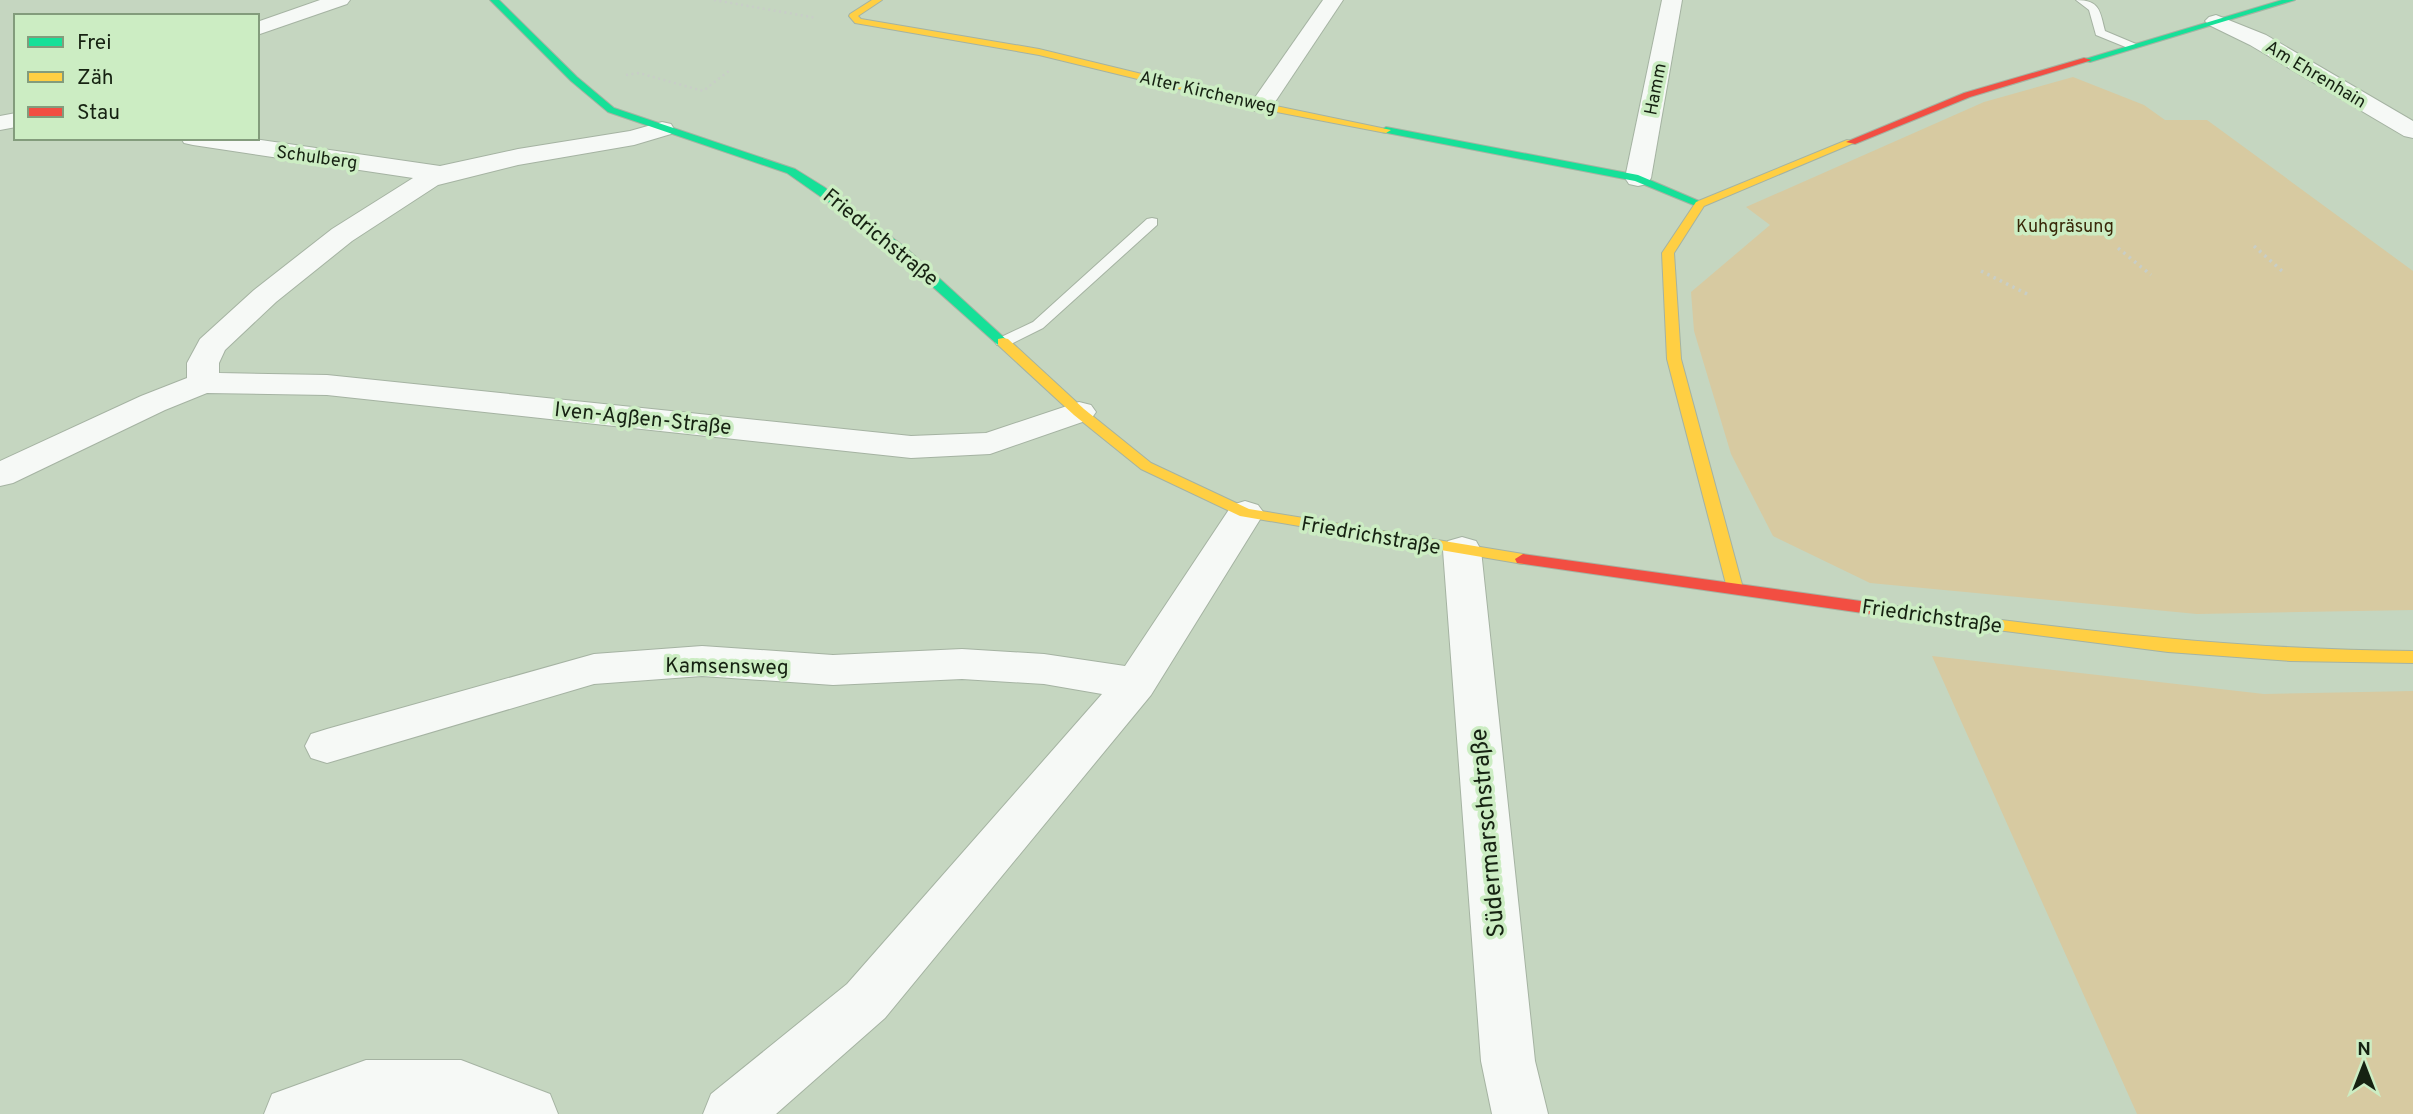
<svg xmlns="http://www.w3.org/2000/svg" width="2413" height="1114" font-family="Overpass,sans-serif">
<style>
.green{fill:#d7caa1}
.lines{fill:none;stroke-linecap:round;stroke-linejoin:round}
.lane-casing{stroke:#a5b3a2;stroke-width:2}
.street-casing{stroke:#a5b3a2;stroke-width:2}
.fast-casing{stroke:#a5b3a2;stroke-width:2}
.slow-casing{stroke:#a5b3a2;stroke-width:2}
.jam-casing{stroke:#a5b3a2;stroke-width:2}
.path-far1{stroke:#c8cec7;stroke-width:2.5;stroke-dasharray:2 3.5;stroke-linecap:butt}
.path{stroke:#c8cec7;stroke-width:3.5;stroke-dasharray:2.5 4.5;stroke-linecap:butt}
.lane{fill:#f6f9f6;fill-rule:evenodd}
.street{fill:#f6f9f6;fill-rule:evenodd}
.fast{fill:#16e098;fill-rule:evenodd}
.slow{fill:#ffcf43;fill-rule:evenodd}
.jam{fill:#f24e42;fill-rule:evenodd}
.labels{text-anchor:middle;stroke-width:7;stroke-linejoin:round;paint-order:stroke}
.far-street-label{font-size:18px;fill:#162212;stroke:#ccedc3}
.far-park-label{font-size:18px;fill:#392809;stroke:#ccedc3}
.street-label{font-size:21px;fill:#162212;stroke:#ccedc3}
.near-street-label{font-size:24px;fill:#162212;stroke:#ccedc3}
</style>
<rect width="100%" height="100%" fill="#c5d6c0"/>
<g class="green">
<path d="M 2073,77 L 2144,105 L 2165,120 L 2207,120 L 2413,271 L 2413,610 L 2197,614 L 1870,583 L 1773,536 L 1731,454 L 1694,331 L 1691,292 L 1770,225 L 1746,207 L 1984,102 Z"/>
<path d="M 1932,656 L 2264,694 L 2413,691 L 2413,1114 L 2137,1114 Z"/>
</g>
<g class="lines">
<defs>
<g id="lane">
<path d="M 2076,0 C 2100,0 2100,11 2105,31 L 2136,44 L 2136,48 L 2128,48 L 2096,35 L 2089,10 Z"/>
<path d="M 1152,218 L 1157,219 L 1157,225 L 1043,328 L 1009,345 L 997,345 L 995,342 L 997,339 L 1033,322 L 1147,219 Z"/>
</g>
<g id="street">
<path d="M 320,0 L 350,0 L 347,4 L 257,35 L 257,22 Z"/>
<path d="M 1323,0 L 1343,0 L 1269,111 L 1253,111 L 1249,106 Z"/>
<path d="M 1662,0 L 1682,0 L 1651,178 L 1647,184 L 1638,186 L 1629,184 L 1625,178 Z"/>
<path d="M 2216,15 L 2266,35 L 2413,121 L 2413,138 L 2404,136 L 2250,45 L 2209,25 L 2205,21 L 2209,17 Z"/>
<path d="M 16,113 L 16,127 L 0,130 L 0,116 Z"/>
<path d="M 662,122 L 671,124 L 674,129 L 671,134 L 634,145 L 518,165 L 438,185 L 352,241 L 276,302 L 225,350 L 219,363 L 219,373 L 327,375 L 911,436 L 986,433 L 1079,402 L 1091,405 L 1096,412 L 1091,419 L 990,454 L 911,458 L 327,395 L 207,393 L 165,410 L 13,483 L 0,486 L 0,461 L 141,396 L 187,378 L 187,363 L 200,339 L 254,290 L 332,229 L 413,178 L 193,145 L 184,143 L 181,138 L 247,138 L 440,166 L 518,149 L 630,131 Z"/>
<path d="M 1245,501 L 1258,505 L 1264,513 L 1151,695 L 885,1018 L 776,1114 L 703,1114 L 711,1094 L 847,984 L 1102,694 L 1044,684 L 962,679 L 833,685 L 702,676 L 594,684 L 327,763 L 311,758 L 305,746 L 311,734 L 327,729 L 594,654 L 702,646 L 833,655 L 962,649 L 1044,654 L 1125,666 L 1232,505 Z"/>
<path d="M 1462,537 L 1476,541 L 1481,550 L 1535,1061 L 1548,1114 L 1492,1114 L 1481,1061 L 1443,550 L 1448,541 Z"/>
<path d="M 366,1060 L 461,1060 L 550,1094 L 558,1114 L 264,1114 L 272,1094 Z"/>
</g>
<g id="fast">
<path d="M 490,0 L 499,0 L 577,77 L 614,108 L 795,169 L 824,187 L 906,248 L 1009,342 L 1003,346 L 998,345 L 871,232 L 787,173 L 608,112 L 571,81 Z"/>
<path d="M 2282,0 L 2295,0 L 2090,62 L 2082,60 Z"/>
<path d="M 1386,127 L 1638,175 L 1706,204 L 1696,206 L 1635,181 L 1382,132 L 1381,130 Z"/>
</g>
<g id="slow">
<path d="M 872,0 L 882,0 L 858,16 L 861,19 L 1039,49 L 1261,103 L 1391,130 L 1386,133 L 1261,109 L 1039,55 L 855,23 L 849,16 L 850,14 Z"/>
<path d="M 1847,140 L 1856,142 L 1704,206 L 1674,253 L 1681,359 L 1743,588 L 1735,594 L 1727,588 L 1667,359 L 1662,253 L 1696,202 Z"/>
<path d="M 1003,338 L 1008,339 L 1084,409 L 1151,463 L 1249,509 L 1523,554 L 1531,559 L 1523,564 L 1240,516 L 1141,469 L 1074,415 L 998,345 L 998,339 Z"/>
<path d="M 1925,610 C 2087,632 2249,650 2413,651 L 2413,663 L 2290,661 L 2168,652 L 1919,620 L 1917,616 Z"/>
</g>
<g id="jam">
<path d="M 2084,58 L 2092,60 L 1970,97 L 1855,144 L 1846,142 L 1964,93 Z"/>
<path d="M 1523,554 L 1925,610 L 1933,616 L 1925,622 L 1517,563 L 1515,559 Z"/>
</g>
</defs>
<use href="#lane" class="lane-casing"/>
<use href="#street" class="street-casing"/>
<use href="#fast" class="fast-casing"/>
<use href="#slow" class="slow-casing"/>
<use href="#jam" class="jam-casing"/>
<g class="path-far1">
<path d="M 714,0 L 817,18"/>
<path d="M 626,75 L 639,73 L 703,91 L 730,70"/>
</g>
<g class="path">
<path d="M 2254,246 L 2282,271"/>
<path d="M 2118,248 L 2151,275"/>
<path d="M 1981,271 L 2031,296"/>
</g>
<use href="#lane" class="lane"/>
<use href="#street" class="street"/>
<use href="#fast" class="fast"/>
<use href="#slow" class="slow"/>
<use href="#jam" class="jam"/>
</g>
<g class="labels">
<g class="far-street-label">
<text transform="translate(2316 74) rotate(31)" y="6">Am Ehrenhain</text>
<text transform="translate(1655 89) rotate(-79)" y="6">Hamm</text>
<text transform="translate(1208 92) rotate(13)" y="6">Alter Kirchenweg</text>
<text transform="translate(317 157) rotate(8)" y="6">Schulberg</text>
</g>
<g class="far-park-label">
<text x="2065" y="232">Kuhgräsung</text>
</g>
<g class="street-label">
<text transform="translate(881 237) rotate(39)" y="7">Friedrichstraße</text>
<text transform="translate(643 418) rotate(6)" y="7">Iven-Agßen-Straße</text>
<text transform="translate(1371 535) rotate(10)" y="7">Friedrichstraße</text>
<text transform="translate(1932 616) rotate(8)" y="7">Friedrichstraße</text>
<text transform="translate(727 666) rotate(1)" y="7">Kamsensweg</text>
</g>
<g class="near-street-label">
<text transform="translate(1487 833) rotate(-95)" y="8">Südermarschstraße</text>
</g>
</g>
<rect x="14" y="14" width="245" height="126" fill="#ccedc3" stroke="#839c7c" stroke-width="2"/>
<rect x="28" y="37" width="35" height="10" fill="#16e098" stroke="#839c7c" stroke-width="2"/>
<text x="77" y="49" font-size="21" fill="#162212">Frei</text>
<rect x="28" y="72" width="35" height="10" fill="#ffcf43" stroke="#839c7c" stroke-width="2"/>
<text x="77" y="84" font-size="21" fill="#162212">Zäh</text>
<rect x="28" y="107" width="35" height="10" fill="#f24e42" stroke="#839c7c" stroke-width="2"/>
<text x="77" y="119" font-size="21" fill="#162212">Stau</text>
<g transform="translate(2364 1065)" stroke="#ccedc3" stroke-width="5" paint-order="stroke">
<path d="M0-5L12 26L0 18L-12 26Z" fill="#162212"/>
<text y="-10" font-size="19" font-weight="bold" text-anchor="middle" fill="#162212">N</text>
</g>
</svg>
